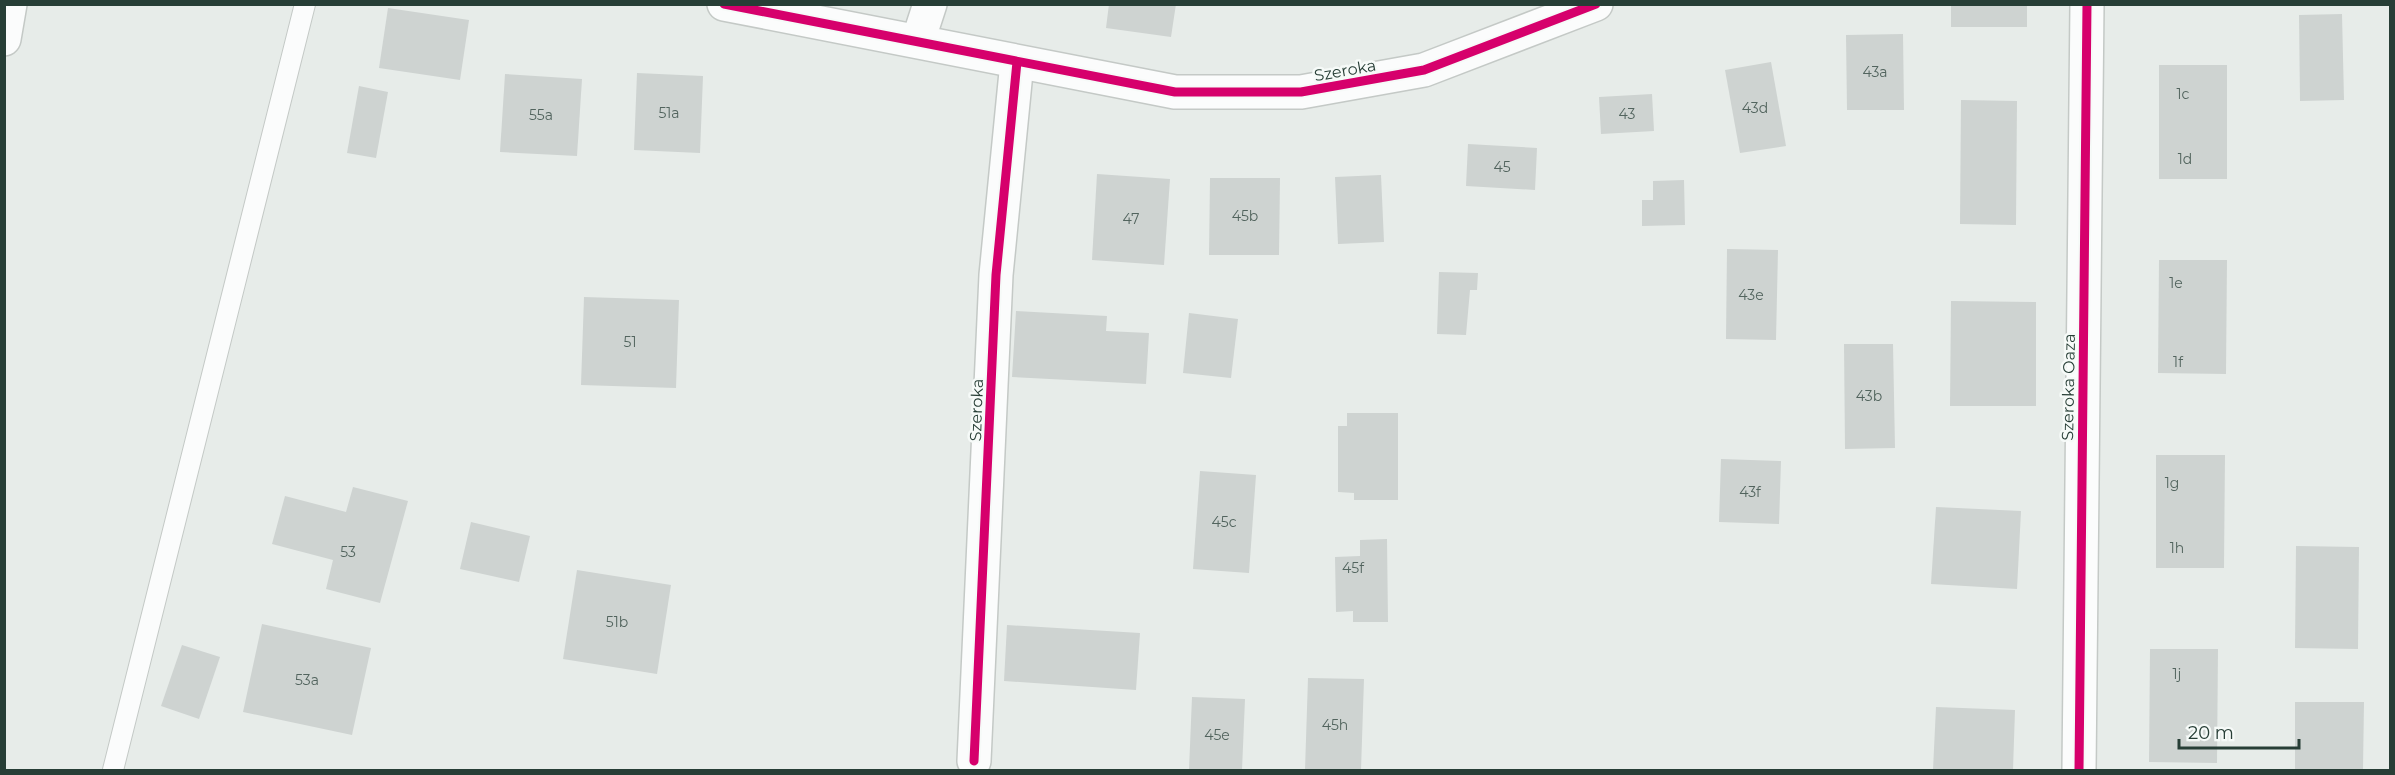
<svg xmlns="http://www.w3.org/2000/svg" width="2395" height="775" font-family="Montserrat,sans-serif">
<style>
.building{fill:#ced3d1}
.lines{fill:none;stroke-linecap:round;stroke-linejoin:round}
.service-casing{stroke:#c4c9c6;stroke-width:22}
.minor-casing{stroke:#c4c9c6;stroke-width:36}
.service{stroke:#fbfcfc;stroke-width:20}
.minor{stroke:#fbfcfc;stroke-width:33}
.cycleway-casing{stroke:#f6faf8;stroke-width:13}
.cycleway{stroke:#d6006c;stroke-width:9}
.labels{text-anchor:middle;stroke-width:5;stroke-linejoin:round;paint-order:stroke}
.number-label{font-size:14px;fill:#52645e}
.street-label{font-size:16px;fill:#273e36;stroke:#f6faf8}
</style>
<rect width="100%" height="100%" fill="#e7ece9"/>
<g class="building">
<path d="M 1109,4 L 1176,4 L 1171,37 L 1106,28 Z"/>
<rect x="1951" y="4" width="76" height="23"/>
<path d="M 388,8 L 469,20 L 460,80 L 379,68 Z"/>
<path d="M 2342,14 L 2344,100 L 2300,101 L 2299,15 Z"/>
<path d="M 1903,34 L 1904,110 L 1847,110 L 1846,35 Z"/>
<path d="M 1771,62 L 1786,146 L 1740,153 L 1725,70 Z"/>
<rect x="2159" y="65" width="68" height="114"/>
<path d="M 637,73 L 703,76 L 700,153 L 634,150 Z"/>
<path d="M 505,74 L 582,79 L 577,156 L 500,152 Z"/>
<path d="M 359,86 L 388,92 L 376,158 L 347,153 Z"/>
<path d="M 1652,94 L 1654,131 L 1601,134 L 1599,97 Z"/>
<path d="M 1961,100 L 2017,101 L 2016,225 L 1960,224 Z"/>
<path d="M 1468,144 L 1537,148 L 1535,190 L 1466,186 Z"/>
<path d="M 1097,174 L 1170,179 L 1164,265 L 1092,260 Z"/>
<path d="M 1381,175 L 1384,242 L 1338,244 L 1335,177 Z"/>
<path d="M 1210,178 L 1280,178 L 1279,255 L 1209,255 Z"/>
<path d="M 1684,180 L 1685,225 L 1642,226 L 1642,200 L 1653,200 L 1653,181 Z"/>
<path d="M 1727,249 L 1778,250 L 1776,340 L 1726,339 Z"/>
<path d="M 2159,260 L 2227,260 L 2226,374 L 2158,373 Z"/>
<path d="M 1439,272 L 1478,273 L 1477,290 L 1470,290 L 1466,335 L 1437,334 Z"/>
<path d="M 584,297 L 679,300 L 676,388 L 581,385 Z"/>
<path d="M 1951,301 L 2036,302 L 2036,406 L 1950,406 Z"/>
<path d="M 1016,311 L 1107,316 L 1106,331 L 1149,333 L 1146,384 L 1012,377 Z"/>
<path d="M 1189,313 L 1238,319 L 1231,378 L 1183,373 Z"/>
<path d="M 1844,344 L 1893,344 L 1895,448 L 1845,449 Z"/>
<path d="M 1347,413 L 1398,413 L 1398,500 L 1354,500 L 1354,493 L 1338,492 L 1338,426 L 1347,426 Z"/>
<path d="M 2156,455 L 2225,455 L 2224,568 L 2156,568 Z"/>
<path d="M 1721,459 L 1781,461 L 1779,524 L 1719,522 Z"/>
<path d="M 1200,471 L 1256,475 L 1249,573 L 1193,569 Z"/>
<path d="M 353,487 L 408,501 L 380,603 L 326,589 L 333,560 L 272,544 L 285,496 L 346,512 Z"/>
<path d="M 1936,507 L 2021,511 L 2017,589 L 1931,584 Z"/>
<path d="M 471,522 L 530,536 L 519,582 L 460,569 Z"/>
<path d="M 1387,539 L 1388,622 L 1353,622 L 1353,611 L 1336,612 L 1335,557 L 1360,556 L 1360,540 Z"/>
<path d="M 2296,546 L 2359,547 L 2358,649 L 2295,648 Z"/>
<path d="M 577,570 L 671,585 L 657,674 L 563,659 Z"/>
<path d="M 262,624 L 371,648 L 352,735 L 243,712 Z"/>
<path d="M 1007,625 L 1140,633 L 1136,690 L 1004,681 Z"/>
<path d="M 182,645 L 220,657 L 199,719 L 161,706 Z"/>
<path d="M 2150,649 L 2218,649 L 2217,763 L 2149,762 Z"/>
<path d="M 1308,678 L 1364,679 L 1361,770 L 1305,770 Z"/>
<path d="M 1192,697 L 1245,699 L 1242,770 L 1189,770 Z"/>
<path d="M 2295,702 L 2364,702 L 2363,770 L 2295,770 Z"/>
<path d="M 1936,707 L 2015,710 L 2013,770 L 1933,770 Z"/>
</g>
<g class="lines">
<defs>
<path id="service" d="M 113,770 L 305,4"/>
<g id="minor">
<path d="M 724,4 L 1175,92 L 1301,92 L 1424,70 L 1596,4"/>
<path d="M 4,39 L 10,4"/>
<path d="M 918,41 L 930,4"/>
<path d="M 974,761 L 996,275 L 1017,62"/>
<path d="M 2079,770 L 2087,4"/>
</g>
</defs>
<use href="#service" class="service-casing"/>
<use href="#minor" class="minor-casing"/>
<use href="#service" class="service"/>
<use href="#minor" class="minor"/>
<defs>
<g id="cycleway">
<path d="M 724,4 L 1175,92 L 1301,92 L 1424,70 L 1596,4"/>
<path d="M 974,761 L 996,275 L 1017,62"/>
<path d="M 2079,770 L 2087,4"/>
</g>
</defs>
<use href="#cycleway" class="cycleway-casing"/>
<use href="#cycleway" class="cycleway"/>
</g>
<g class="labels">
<g class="number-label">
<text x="1875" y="77">43a</text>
<text x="2183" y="99">1c</text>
<text x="1755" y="113">43d</text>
<text x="669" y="118">51a</text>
<text x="1627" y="119">43</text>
<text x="541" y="120">55a</text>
<text x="2185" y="164">1d</text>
<text x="1502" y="172">45</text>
<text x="1245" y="221">45b</text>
<text x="1131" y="224">47</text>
<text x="2176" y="288">1e</text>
<text x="1751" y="300">43e</text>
<text x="630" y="347">51</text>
<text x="2178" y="367">1f</text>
<text x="1869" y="401">43b</text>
<text x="2172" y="488">1g</text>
<text x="1750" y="497">43f</text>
<text x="1224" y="527">45c</text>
<text x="2177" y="553">1h</text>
<text x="348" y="557">53</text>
<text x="1353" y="573">45f</text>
<text x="617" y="627">51b</text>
<text x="2177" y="679">1j</text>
<text x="307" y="685">53a</text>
<text x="1335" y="730">45h</text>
<text x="1217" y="740">45e</text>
</g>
<g class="street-label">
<text transform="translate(1345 70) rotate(-10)" y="6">Szeroka</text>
<text transform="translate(2068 387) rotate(-89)" y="6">Szeroka Oaza</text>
<text transform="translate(976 410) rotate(-88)" y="6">Szeroka</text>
</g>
</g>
<rect width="2395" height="775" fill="none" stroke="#273e36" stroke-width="12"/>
<path d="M2179 739v9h120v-9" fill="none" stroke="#273e36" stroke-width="3"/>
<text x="2188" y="739" font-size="18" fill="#273e36" stroke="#f6faf8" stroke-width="4.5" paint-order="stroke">20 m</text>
</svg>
